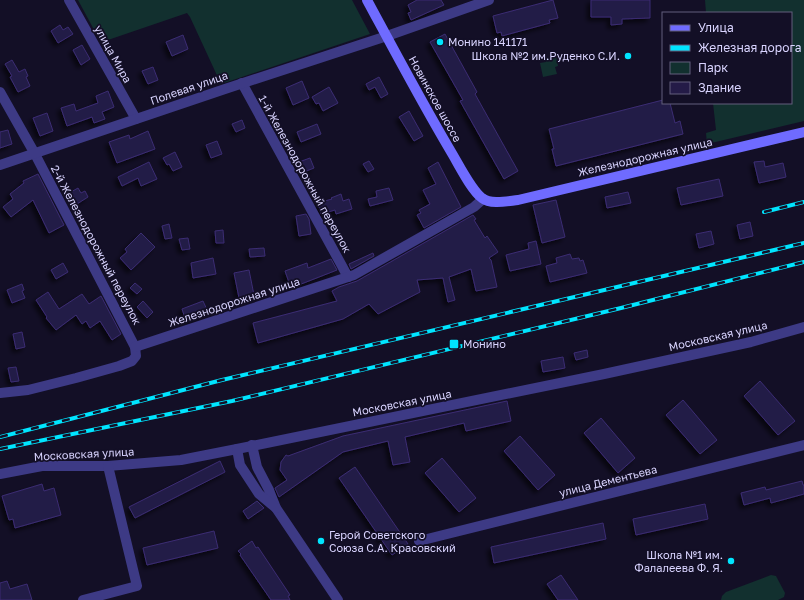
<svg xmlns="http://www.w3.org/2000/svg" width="804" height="600" font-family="'Golos Text',sans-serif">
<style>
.green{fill:#12302f}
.building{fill:#241b47;stroke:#3b2d73;filter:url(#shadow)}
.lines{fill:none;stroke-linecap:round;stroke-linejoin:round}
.minor{stroke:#3d3a85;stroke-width:10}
.tertiary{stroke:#3d3a85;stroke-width:10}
.secondary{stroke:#6f6bff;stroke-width:10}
.rail-casing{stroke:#00e5ff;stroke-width:4}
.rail{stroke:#130f26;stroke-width:2.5;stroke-dasharray:8;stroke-linecap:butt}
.poi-dot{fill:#00e5ff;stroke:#130f26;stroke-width:1.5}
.labels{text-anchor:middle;stroke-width:3.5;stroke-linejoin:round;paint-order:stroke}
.poi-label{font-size:11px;fill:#d9d4ff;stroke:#130f26;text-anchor:start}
.street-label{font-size:11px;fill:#d9d4ff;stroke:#130f26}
</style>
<defs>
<filter id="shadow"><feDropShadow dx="-3.5" dy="3.5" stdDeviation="2" flood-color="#0009"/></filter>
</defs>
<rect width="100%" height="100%" fill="#130f26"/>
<g class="green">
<path d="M 78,0 L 352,0 L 370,34 L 221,84 L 190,17 L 187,13 L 105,41 L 99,39 Z"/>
<path d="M 705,0 L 804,0 L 804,121 L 707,144 L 706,133 L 716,130 L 713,103 L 791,103 L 791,13 L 706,13 Z"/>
<path d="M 556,56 L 558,66 L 555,67 L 557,74 L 543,77 L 540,63 L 546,62 L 545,58 Z"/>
<path d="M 771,575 L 776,576 L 785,593 L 784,597 L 778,600 L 721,600 L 722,596 L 726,592 Z"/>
</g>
<g class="building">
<path d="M 417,0 L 441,0 L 444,5 L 411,20 L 408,13 L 411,12 L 408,5 Z"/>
<path d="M 553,0 L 558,18 L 549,20 L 550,23 L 502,36 L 501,32 L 497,33 L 493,16 Z"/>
<path d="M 591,0 L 650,0 L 650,18 L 622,19 L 622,24 L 611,25 L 611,17 L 591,17 Z"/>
<path d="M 60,25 L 63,30 L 68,27 L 73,34 L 58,43 L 51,31 Z"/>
<path d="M 445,34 L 477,92 L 475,94 L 518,171 L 504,179 L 460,101 L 463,100 L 430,42 Z"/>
<path d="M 183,35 L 188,49 L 172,56 L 166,42 Z"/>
<path d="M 82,45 L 90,59 L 81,65 L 73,50 Z"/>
<path d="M 12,60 L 19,72 L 25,69 L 28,76 L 26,77 L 30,86 L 18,92 L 10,77 L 12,76 L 5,64 Z"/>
<path d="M 153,67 L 158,80 L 148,84 L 142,71 Z"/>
<path d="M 379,77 L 388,94 L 381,98 L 375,87 L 369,90 L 366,84 Z"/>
<path d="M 302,81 L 309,98 L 293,105 L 286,88 Z"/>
<path d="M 329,87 L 338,103 L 323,111 L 319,103 L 316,104 L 312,97 Z"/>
<path d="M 108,91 L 114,107 L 102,112 L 105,119 L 94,123 L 92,117 L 67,126 L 61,108 L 74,104 L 76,111 L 98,103 L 96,96 Z"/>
<path d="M 663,100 L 663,103 L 670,103 L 675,123 L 680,121 L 683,134 L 556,166 L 552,149 L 554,149 L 549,129 Z"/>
<path d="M 409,111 L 423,136 L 414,141 L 399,117 Z"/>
<path d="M 47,113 L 53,131 L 40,136 L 33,118 Z"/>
<path d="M 242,120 L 245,128 L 236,132 L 232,124 Z"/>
<path d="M 317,124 L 321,134 L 301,142 L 297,132 Z"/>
<path d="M 8,130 L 12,144 L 0,148 L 0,132 Z"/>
<path d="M 148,131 L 155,149 L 117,163 L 109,142 L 129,135 L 130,139 Z"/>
<path d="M 217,141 L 222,154 L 211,158 L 206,145 Z"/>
<path d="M 175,152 L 182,167 L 173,171 L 169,164 L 167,165 L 163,158 Z"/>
<path d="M 310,158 L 314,168 L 304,172 L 299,162 Z"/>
<path d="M 369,161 L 374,169 L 368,172 L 363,164 Z"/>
<path d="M 764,161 L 765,167 L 783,163 L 786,177 L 759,183 L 754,162 Z"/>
<path d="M 149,162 L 157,179 L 141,186 L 138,178 L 122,186 L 118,177 Z"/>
<path d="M 438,162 L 461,207 L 424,228 L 417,215 L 421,213 L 419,210 L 430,204 L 423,190 L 436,184 L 428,168 Z"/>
<path d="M 38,174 L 64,225 L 49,233 L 33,200 L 11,217 L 3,207 L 13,199 L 10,194 L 24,183 L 23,181 Z"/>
<path d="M 719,179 L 723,196 L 681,205 L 677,188 Z"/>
<path d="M 78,188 L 81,193 L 85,191 L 88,197 L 77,204 L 71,192 Z"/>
<path d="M 389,188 L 393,200 L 370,206 L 368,199 L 377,197 L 376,191 Z"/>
<path d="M 628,192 L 631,203 L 607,208 L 605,197 Z"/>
<path d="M 341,194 L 343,201 L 349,199 L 352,209 L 336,214 L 335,210 L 321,214 L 318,203 L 332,199 L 331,198 Z"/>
<path d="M 556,200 L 565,237 L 542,243 L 533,205 Z"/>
<path d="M 306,214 L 309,219 L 311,234 L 299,236 L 296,216 Z"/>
<path d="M 473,215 L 476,219 L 474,220 L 485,238 L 487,236 L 498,252 L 489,258 L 491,260 L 497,287 L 476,291 L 471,269 L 449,277 L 455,300 L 448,302 L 443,278 L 417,280 L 420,292 L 378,314 L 369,304 L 343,319 L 258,343 L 253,323 L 337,301 L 332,291 L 339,287 L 357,281 Z"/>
<path d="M 750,222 L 753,236 L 740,239 L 737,225 Z"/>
<path d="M 169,224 L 172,238 L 165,239 L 162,226 Z"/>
<path d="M 223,230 L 224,243 L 216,243 L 215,231 Z"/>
<path d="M 711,231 L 714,244 L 699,248 L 696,234 Z"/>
<path d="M 141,233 L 155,247 L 131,270 L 120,258 L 127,252 L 125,249 Z"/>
<path d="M 188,238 L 190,249 L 182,250 L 179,239 Z"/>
<path d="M 536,241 L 541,264 L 510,271 L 506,255 L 529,249 L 528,243 Z"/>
<path d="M 264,248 L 265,256 L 250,257 L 249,249 Z"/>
<path d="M 373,253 L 374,256 L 351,269 L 349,264 Z"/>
<path d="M 570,254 L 572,259 L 579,258 L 580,261 L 583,260 L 587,273 L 550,282 L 546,266 L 557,263 L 556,258 Z"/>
<path d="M 213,258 L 216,274 L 193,278 L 191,263 Z"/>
<path d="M 331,259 L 337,270 L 291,288 L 285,271 L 307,263 L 308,268 Z"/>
<path d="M 63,263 L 68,272 L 56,279 L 51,270 Z"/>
<path d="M 249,270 L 254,295 L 239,298 L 234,273 Z"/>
<path d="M 135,283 L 142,289 L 137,294 L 130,288 Z"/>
<path d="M 22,284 L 24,290 L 22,291 L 25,298 L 12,303 L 7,290 Z"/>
<path d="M 48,292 L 59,309 L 82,294 L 89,304 L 101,296 L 121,334 L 112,340 L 100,321 L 90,328 L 86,321 L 82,324 L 76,315 L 56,330 L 46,318 L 47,317 L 36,300 Z"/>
<path d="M 143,301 L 153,312 L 147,318 L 137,307 Z"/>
<path d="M 203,301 L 208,312 L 186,321 L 182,309 Z"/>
<path d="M 22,332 L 25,347 L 16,349 L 13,334 Z"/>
<path d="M 587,350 L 588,357 L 576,360 L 574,353 Z"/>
<path d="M 563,357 L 565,368 L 543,372 L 541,361 Z"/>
<path d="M 16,367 L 19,381 L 11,382 L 8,368 Z"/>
<path d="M 760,381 L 795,421 L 778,435 L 744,396 Z"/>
<path d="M 683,400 L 717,440 L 700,454 L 666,415 Z"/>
<path d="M 507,401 L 511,421 L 466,431 L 464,423 L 405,437 L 410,462 L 393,465 L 388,441 L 343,452 L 279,497 L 275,488 L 287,480 L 280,470 L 281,462 L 286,455 L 288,456 L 343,436 Z"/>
<path d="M 601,418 L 635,458 L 618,473 L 584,433 Z"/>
<path d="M 520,436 L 555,475 L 538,490 L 504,451 Z"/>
<path d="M 442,458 L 476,498 L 459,512 L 425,473 Z"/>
<path d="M 220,461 L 225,472 L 135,518 L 129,507 Z"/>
<path d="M 355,467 L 408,544 L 392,555 L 339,478 Z"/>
<path d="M 802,481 L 803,485 L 804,485 L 804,494 L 771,503 L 770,498 L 744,505 L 741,493 L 765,487 L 766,490 Z"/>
<path d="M 42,484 L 44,491 L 54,488 L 61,515 L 15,528 L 13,519 L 9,520 L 2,496 Z"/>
<path d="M 257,501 L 264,508 L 248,519 L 243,511 Z"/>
<path d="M 705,504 L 708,519 L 636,535 L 633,519 Z"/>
<path d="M 603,523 L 606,539 L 494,563 L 491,547 Z"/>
<path d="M 214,531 L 218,548 L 147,565 L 143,548 Z"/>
<path d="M 252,541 L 256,548 L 258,547 L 290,595 L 288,596 L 290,600 L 271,600 L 240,555 L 241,554 L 238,551 Z"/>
<path d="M 561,575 L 578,600 L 558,600 L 547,584 Z"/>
<path d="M 7,581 L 10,589 L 27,584 L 32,600 L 0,600 L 0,583 Z"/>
</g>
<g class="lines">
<g class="minor">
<path d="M 69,0 L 136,119"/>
<path d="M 242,83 L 348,277"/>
<path d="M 0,92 L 35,154 L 135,347 L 136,356 L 132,361 L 119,366 L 76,378 L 28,390 L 0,393"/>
<path d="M 0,165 L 225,89 L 387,36 L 489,0"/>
<path d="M 135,347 L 354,275 L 474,207 L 483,199"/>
<path d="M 0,474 L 42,466 L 108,466 L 181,460 L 237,449"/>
<path d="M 419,541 L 804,445"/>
<path d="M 83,600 L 137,586 L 108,466"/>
</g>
<g class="tertiary">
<path d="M 252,445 L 257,467 L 269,490 L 276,508 L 338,600"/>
<path d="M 276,508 L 259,494 L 240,465 L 237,449 L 604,374 L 751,342 L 804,327"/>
</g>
<path class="secondary" d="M 367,0 C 394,50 421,101 450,150 C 458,163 471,190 482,198 C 491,205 508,201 518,200 L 804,132"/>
<defs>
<g id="rail">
<path d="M 764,212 L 804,202"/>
<path d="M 0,437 L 222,380 L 804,243"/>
<path d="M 0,449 L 232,401 L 621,308 L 804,262"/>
</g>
</defs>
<use href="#rail" class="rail-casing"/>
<use href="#rail" class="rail"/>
</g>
<g class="poi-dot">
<circle cx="440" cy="42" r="4"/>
<circle cx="628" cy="56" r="4"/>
<rect x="449" y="339" width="10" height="10" rx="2"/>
<circle cx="321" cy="541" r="4"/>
<circle cx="731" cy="561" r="4"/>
</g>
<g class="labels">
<g class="poi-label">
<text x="448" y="46">Монино 141171</text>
<text x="620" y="60" text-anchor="end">Школа №2 им.Руденко С.И.</text>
<text x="463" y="348">Монино</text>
<text x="329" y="539">Герой Советского<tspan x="329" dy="13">Союза С.А. Красовский</tspan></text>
<text x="723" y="559" text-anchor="end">Школа №1 им.<tspan x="723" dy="13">Фалалеева Ф. Я.</tspan></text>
</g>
<g class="street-label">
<text transform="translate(113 54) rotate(61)" y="4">улица Мира</text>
<text transform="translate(189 88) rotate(-19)" y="4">Полевая улица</text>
<text transform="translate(435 99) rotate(61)" y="4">Новинское шоссе</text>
<text transform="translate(645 157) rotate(-13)" y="4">Железнодорожная улица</text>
<text transform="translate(305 174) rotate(61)" y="4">1-й Железнодорожный переулок</text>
<text transform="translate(96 245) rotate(62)" y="4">2-й Железнодорожный переулок</text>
<text transform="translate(234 302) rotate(-18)" y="4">Железнодорожная улица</text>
<text transform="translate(718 336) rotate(-13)" y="4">Московская улица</text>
<text transform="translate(402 403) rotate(-11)" y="4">Московская улица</text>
<text transform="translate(84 454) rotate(-3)" y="4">Московская улица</text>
<text transform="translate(608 481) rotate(-14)" y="4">улица Дементьева</text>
</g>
</g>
<rect x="662" y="12" width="130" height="92" fill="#130f26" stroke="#625e7d"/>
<rect x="670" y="25" width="20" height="6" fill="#6f6bff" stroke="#625e7d"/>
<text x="698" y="32" font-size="12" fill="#d9d4ff">Улица</text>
<rect x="670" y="45" width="20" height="6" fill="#00e5ff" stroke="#625e7d"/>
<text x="698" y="52" font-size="12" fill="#d9d4ff">Железная дорога</text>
<rect x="670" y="62" width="20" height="12" fill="#12302f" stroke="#625e7d"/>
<text x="698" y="72" font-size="12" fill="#d9d4ff">Парк</text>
<rect x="670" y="82" width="20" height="12" fill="#241b47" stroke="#625e7d"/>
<text x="698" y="92" font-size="12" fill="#d9d4ff">Здание</text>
</svg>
